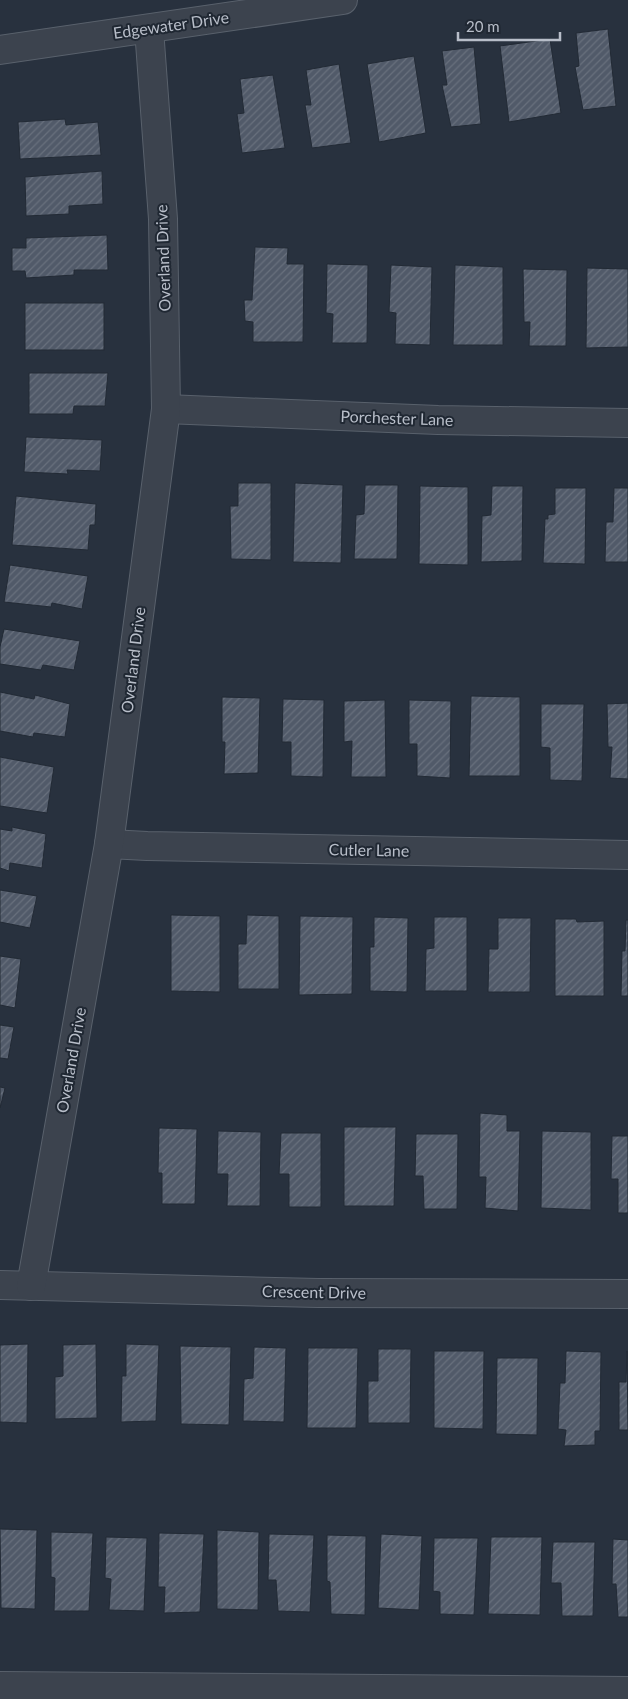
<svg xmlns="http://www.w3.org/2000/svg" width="628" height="1699" font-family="Lato,sans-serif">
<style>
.building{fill:url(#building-hatch);stroke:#222a35}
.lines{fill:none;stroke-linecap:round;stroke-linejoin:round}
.minor-casing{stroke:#59616c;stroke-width:30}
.minor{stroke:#3c434e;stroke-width:28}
.labels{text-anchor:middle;stroke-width:4;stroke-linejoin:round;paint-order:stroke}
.street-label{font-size:16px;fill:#b8bec9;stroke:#202833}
</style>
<defs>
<pattern id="building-hatch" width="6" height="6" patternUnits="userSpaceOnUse" patternTransform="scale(1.25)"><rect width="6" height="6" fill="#515a69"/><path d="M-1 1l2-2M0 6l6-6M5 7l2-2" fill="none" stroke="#68707d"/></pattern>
</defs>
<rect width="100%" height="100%" fill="#28313e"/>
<g class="building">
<path d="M 608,29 L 616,106 L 583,110 L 575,67 L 579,66 L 576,33 Z"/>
<path d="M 550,39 L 561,113 L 509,122 L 500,46 Z"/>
<path d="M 474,47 L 481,124 L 451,127 L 442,85 L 447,85 L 442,51 Z"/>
<path d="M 414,56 L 426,133 L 379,142 L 367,64 Z"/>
<path d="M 339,64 L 351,143 L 312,148 L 305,105 L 311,105 L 306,70 Z"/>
<path d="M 273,75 L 285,148 L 242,153 L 237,114 L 244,113 L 240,79 Z"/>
<path d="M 65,119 L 66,125 L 98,122 L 101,155 L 20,159 L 18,122 Z"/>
<path d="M 102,171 L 103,204 L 69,206 L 69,214 L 26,216 L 25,177 Z"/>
<path d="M 107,235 L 108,270 L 74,270 L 74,275 L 26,278 L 25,271 L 12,271 L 12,248 L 26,248 L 26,238 Z"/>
<path d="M 255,247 L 288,248 L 287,264 L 304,264 L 303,342 L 253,342 L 253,322 L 245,321 L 244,300 L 252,300 Z"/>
<path d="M 327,264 L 368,265 L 367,343 L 332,343 L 333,314 L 326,313 Z"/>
<path d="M 391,265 L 432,267 L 430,345 L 395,344 L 396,313 L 389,312 Z"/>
<path d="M 455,265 L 503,267 L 503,345 L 453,345 Z"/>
<path d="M 587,268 L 628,269 L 628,347 L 586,348 Z"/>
<path d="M 523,269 L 567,270 L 566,346 L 529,346 L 530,322 L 524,322 Z"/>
<rect x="25" y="303" width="79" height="47"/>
<path d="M 29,373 L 108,373 L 105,406 L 74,406 L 73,414 L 29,414 Z"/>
<path d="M 26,437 L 102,440 L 100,471 L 67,470 L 68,474 L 24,472 Z"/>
<path d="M 238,483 L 271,483 L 271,560 L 231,559 L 230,506 L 238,506 Z"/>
<path d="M 295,483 L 343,485 L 341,563 L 293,562 Z"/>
<path d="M 365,485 L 398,485 L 397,559 L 354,559 L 356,515 L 364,514 Z"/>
<path d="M 420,486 L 468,487 L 468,565 L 419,564 Z"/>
<path d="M 492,486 L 523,486 L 522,561 L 481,562 L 482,516 L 491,515 Z"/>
<path d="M 555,488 L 586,488 L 585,564 L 543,563 L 545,519 L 548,519 L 548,515 L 555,514 Z"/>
<path d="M 614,488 L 628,488 L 628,562 L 605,562 L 606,522 L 613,522 Z"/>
<path d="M 16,496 L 96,504 L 95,525 L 90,525 L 88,550 L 12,545 Z"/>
<path d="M 10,565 L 88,576 L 82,609 L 52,603 L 51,607 L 4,602 Z"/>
<path d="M 4,629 L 80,641 L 74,670 L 43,665 L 41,670 L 0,664 L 0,647 Z"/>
<path d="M 0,692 L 34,699 L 35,695 L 70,704 L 65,737 L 34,733 L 33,737 L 0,731 Z"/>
<path d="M 471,696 L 520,697 L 520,776 L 469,776 Z"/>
<path d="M 222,697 L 260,698 L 258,773 L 224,774 L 225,742 L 222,742 Z"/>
<path d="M 283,699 L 324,700 L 323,777 L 291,776 L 291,742 L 282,742 Z"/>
<path d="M 385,700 L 386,777 L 351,777 L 352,741 L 344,742 L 344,701 Z"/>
<path d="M 409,700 L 451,701 L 450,778 L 417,776 L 417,744 L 409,744 Z"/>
<path d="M 628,703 L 628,779 L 610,778 L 612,747 L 608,747 L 607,704 Z"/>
<path d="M 541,704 L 584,704 L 582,781 L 550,780 L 550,748 L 541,747 Z"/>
<path d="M 0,757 L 54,767 L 47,813 L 0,806 Z"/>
<path d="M 12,827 L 46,834 L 42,868 L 10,863 L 9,871 L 0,868 L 0,829 L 12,831 Z"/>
<path d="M 0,890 L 37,896 L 30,928 L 0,922 Z"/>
<path d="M 171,915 L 220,916 L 220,992 L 171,991 Z"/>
<path d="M 247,915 L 279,916 L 279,989 L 238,989 L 238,944 L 246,944 Z"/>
<path d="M 300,916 L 353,917 L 352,994 L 299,995 Z"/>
<path d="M 374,917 L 408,918 L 407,992 L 370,991 L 370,947 L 374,947 Z"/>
<path d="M 434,917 L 467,917 L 467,991 L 425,991 L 426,949 L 434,948 Z"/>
<path d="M 498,918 L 531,918 L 530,992 L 488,992 L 489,949 L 498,949 Z"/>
<path d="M 555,919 L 576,919 L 577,922 L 604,921 L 604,996 L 555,996 Z"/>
<path d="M 626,920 L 628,920 L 628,996 L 621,996 L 622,951 L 625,951 Z"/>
<path d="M 0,956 L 21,959 L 15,1008 L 0,1005 Z"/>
<path d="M 0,1025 L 14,1027 L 8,1059 L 0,1058 Z"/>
<path d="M 0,1087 L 5,1088 L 0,1108 Z"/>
<path d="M 480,1113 L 507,1115 L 507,1131 L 520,1131 L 518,1211 L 485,1208 L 486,1177 L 479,1177 Z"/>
<path d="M 344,1127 L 396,1127 L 394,1206 L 344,1206 Z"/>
<path d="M 159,1128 L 197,1129 L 195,1204 L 162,1204 L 162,1173 L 158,1173 Z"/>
<path d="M 218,1131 L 261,1132 L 260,1206 L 227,1206 L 228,1174 L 217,1174 Z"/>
<path d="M 542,1131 L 591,1132 L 591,1210 L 541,1208 Z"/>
<path d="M 281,1133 L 321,1133 L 321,1207 L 289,1207 L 289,1174 L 279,1174 Z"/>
<path d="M 416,1134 L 458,1134 L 457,1209 L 424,1209 L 423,1176 L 415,1176 Z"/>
<path d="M 612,1136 L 628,1136 L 628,1213 L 618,1213 L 618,1179 L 611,1179 Z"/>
<path d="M 28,1344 L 27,1423 L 0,1422 L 0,1345 Z"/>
<path d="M 96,1344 L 97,1418 L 55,1419 L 55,1377 L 63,1376 L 63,1345 Z"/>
<path d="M 126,1344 L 159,1345 L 156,1421 L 121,1422 L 122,1376 L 126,1376 Z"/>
<path d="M 180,1346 L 231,1347 L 229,1425 L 181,1424 Z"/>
<path d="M 254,1347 L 286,1348 L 284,1422 L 243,1421 L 244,1379 L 253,1378 Z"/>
<path d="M 308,1348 L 358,1348 L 356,1428 L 307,1428 Z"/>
<path d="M 378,1349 L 411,1349 L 410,1423 L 368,1423 L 368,1381 L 378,1381 Z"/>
<path d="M 434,1351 L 484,1351 L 483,1429 L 434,1428 Z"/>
<path d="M 566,1351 L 601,1352 L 600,1431 L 595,1431 L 595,1445 L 564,1446 L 566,1430 L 558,1429 L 560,1383 L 565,1383 Z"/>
<path d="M 627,1351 L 628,1430 L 619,1430 L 619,1382 L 626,1382 Z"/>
<path d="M 497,1358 L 538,1358 L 537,1435 L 496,1434 Z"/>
<path d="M 0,1529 L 37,1530 L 35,1609 L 1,1608 Z"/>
<path d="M 217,1530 L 259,1532 L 258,1610 L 217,1609 Z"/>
<path d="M 51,1532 L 93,1533 L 89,1611 L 54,1611 L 55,1578 L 51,1577 Z"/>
<path d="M 159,1533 L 204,1534 L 200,1612 L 164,1613 L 165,1587 L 158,1587 Z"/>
<path d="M 269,1534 L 314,1535 L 310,1612 L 278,1611 L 276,1580 L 268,1580 Z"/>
<path d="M 381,1534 L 422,1536 L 419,1610 L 378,1608 Z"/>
<path d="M 327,1535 L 366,1536 L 365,1615 L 331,1614 L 330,1582 L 327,1581 Z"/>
<path d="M 106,1537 L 147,1538 L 144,1611 L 109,1610 L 111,1579 L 105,1578 Z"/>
<path d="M 491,1537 L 542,1537 L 540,1615 L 488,1614 Z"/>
<path d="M 434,1538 L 478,1538 L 474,1615 L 440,1614 L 440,1592 L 433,1591 Z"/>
<path d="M 613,1539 L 628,1540 L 628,1617 L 618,1617 L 616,1584 L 612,1584 Z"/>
<path d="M 553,1542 L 595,1542 L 593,1616 L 562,1616 L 561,1583 L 551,1583 Z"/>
</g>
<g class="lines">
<defs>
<g id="minor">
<path d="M 0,50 L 343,0"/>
<path d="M 166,409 L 438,420 L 628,423"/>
<path d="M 109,844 L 147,846 L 628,855"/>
<path d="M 0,1285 L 318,1293 L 628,1294"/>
<path d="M 31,1286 L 109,844 L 166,409 L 163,219 L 149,29"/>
<path d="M 0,1686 L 628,1691"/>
</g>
</defs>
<use href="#minor" class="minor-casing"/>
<use href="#minor" class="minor"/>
</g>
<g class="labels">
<g class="street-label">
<text transform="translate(171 25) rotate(-8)" y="6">Edgewater Drive</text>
<text transform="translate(163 258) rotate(-92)" y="6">Overland Drive</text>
<text transform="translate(397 418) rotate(2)" y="6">Porchester Lane</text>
<text transform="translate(133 660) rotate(-83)" y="6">Overland Drive</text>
<text transform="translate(369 850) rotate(1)" y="6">Cutler Lane</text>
<text transform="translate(71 1060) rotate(-80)" y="6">Overland Drive</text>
<text transform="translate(314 1292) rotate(1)" y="6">Crescent Drive</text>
</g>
</g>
<path d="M458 32v8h102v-8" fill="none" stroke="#b8bec9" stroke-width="2.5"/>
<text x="466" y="32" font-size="15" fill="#b8bec9" stroke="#202833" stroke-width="4" paint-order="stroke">20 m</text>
</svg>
